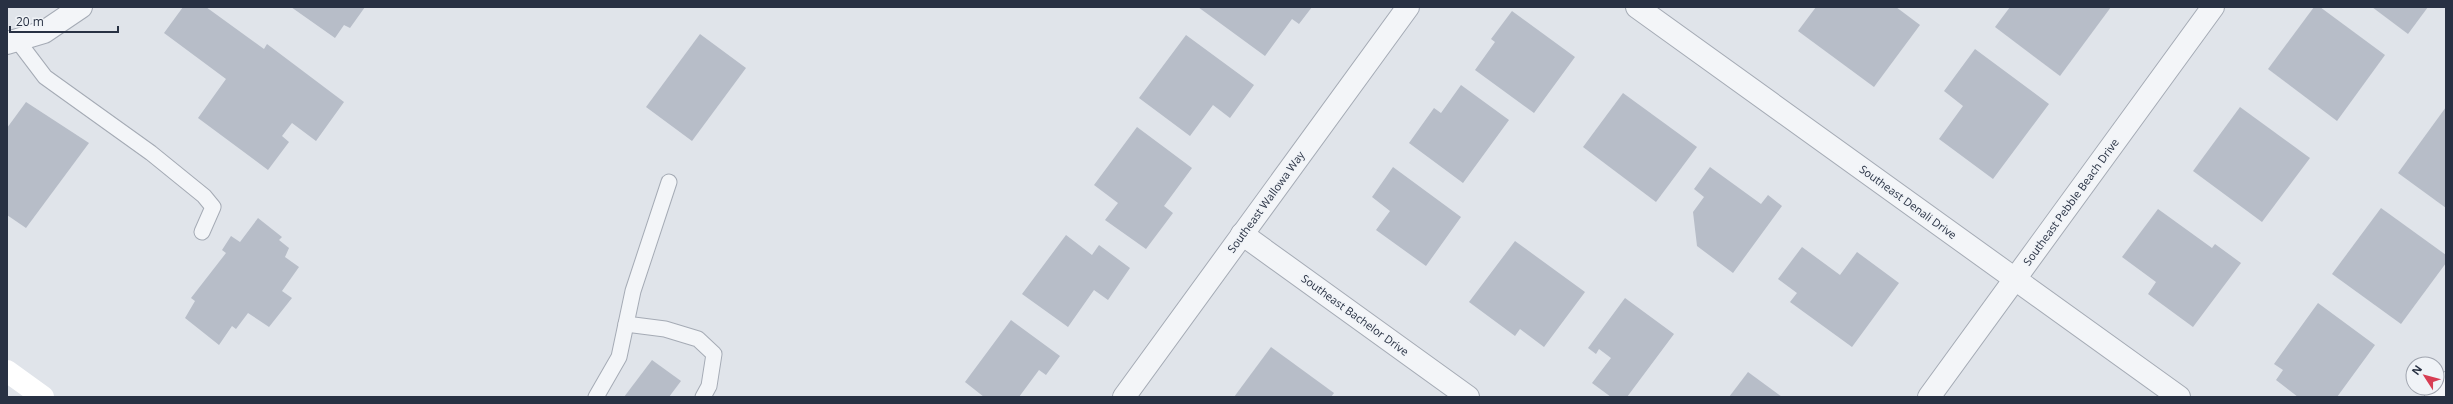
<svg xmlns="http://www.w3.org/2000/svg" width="2453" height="404" font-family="'Open Sans',sans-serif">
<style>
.building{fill:#b7bdc8}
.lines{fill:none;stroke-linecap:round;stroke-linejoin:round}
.lane-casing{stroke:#a5abb5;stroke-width:17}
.street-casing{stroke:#a5abb5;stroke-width:24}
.lane{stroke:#f3f5f8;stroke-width:15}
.street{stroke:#f3f5f8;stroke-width:22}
.secondary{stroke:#fff;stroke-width:22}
.labels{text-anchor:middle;stroke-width:3;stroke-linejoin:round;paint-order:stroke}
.street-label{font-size:11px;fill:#283143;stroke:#f0f3f7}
</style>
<rect width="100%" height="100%" fill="#e0e4ea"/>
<g class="building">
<path d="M 183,7 L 206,7 L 264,49 L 267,44 L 344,102 L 316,141 L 292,123 L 282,136 L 289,142 L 268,170 L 198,118 L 226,79 L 164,33 Z"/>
<path d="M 291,7 L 365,7 L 350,28 L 344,25 L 335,38 Z"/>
<path d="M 1198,7 L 1312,7 L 1299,24 L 1292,19 L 1265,56 Z"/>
<path d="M 1816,7 L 1896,7 L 1920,25 L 1874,87 L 1798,31 Z"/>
<path d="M 2010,7 L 2111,7 L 2060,76 L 1995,27 Z"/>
<path d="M 2314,7 L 2320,7 L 2385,55 L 2337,121 L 2268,69 Z"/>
<path d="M 2372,7 L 2428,7 L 2408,34 Z"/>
<path d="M 1512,11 L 1575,57 L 1534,113 L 1475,70 L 1495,42 L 1491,39 Z"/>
<path d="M 700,34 L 746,68 L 692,141 L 646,107 Z"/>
<path d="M 1186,35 L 1254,85 L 1230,118 L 1213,105 L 1190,136 L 1139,98 Z"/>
<path d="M 1975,49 L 2049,104 L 1993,179 L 1939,139 L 1963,106 L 1944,91 Z"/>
<path d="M 1461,85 L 1509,120 L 1463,183 L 1409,143 L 1434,108 L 1441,113 Z"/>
<path d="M 1623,93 L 1697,147 L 1656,202 L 1583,147 Z"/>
<path d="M 26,102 L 89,143 L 26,228 L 7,215 L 7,128 Z"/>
<path d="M 2240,107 L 2310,158 L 2262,222 L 2193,171 Z"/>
<path d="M 2446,107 L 2446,208 L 2398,173 Z"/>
<path d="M 1137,127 L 1192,168 L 1164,206 L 1173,213 L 1146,249 L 1105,220 L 1118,203 L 1094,185 Z"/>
<path d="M 1393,167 L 1461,217 L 1426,266 L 1376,230 L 1390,211 L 1372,197 Z"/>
<path d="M 1710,167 L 1761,204 L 1768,195 L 1782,206 L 1733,273 L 1697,246 L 1693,212 L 1704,197 L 1694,189 Z"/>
<path d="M 2381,208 L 2446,255 L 2446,263 L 2401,324 L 2332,274 Z"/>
<path d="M 2158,209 L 2212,248 L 2215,244 L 2241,263 L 2193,327 L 2148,294 L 2156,282 L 2122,257 Z"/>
<path d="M 258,218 L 282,237 L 279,240 L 289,248 L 285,257 L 299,267 L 282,291 L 292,298 L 269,327 L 248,313 L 236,329 L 232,326 L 219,345 L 185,318 L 195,301 L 191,298 L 226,253 L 222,250 L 231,236 L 240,242 Z"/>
<path d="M 1066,235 L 1092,255 L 1099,245 L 1130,268 L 1108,300 L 1094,290 L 1068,327 L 1022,294 Z"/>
<path d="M 1515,241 L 1585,292 L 1544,347 L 1520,329 L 1515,336 L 1469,302 Z"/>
<path d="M 1802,247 L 1840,275 L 1857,252 L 1899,283 L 1852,347 L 1790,302 L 1797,293 L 1778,279 Z"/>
<path d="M 1625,298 L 1674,334 L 1627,397 L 1611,397 L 1592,383 L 1611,358 L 1599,349 L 1596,354 L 1588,348 Z"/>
<path d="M 2318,303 L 2375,345 L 2337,397 L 2298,397 L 2276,380 L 2283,370 L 2274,364 Z"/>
<path d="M 1011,320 L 1060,356 L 1046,375 L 1039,370 L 1019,397 L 984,397 L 965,382 Z"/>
<path d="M 1271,347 L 1334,393 L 1331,397 L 1234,397 Z"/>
<path d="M 652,360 L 681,381 L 669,397 L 624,397 Z"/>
<path d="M 1748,372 L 1782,397 L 1729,397 Z"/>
</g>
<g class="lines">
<defs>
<g id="lane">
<path d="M 17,40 L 45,77 L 151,153 L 204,196 L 213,207 L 202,232"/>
<path d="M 626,324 L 665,329 L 698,339 L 714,354 L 709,386 L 703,397"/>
<path d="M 596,397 L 619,357 L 633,291 L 669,182"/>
</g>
<g id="street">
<path d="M 1637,7 L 2179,397"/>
<path d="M 7,43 L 44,32 L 81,7"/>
<path d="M 1242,234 L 1468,397"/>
<path d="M 1124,397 L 1408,7"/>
<path d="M 1929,397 L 2213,7"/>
<path d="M 2436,397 L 2446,383"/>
</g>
</defs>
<use href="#lane" class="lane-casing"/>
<use href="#street" class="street-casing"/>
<use href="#lane" class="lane"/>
<use href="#street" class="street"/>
<path class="secondary" d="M 7,371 L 43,397"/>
</g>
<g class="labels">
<g class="street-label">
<text transform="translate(1266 202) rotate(-54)" y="4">Southeast Wallowa Way</text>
<text transform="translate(1908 202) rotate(36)" y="4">Southeast Denali Drive</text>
<text transform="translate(2071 202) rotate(-54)" y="4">Southeast Pebble Beach Drive</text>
<text transform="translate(1355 315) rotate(36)" y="4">Southeast Bachelor Drive</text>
</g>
</g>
<rect width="2453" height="404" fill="none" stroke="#283143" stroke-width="16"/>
<g transform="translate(2425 376) rotate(306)"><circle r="19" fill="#f0f3f7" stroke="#a0a5af"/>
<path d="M0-3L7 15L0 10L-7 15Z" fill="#d73d53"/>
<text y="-6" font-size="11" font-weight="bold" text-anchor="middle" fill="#283143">N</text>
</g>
<path d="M10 26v6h108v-6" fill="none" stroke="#283143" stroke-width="2"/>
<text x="16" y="26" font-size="12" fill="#283143" stroke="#f0f3f7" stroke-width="3" paint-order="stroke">20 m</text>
</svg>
